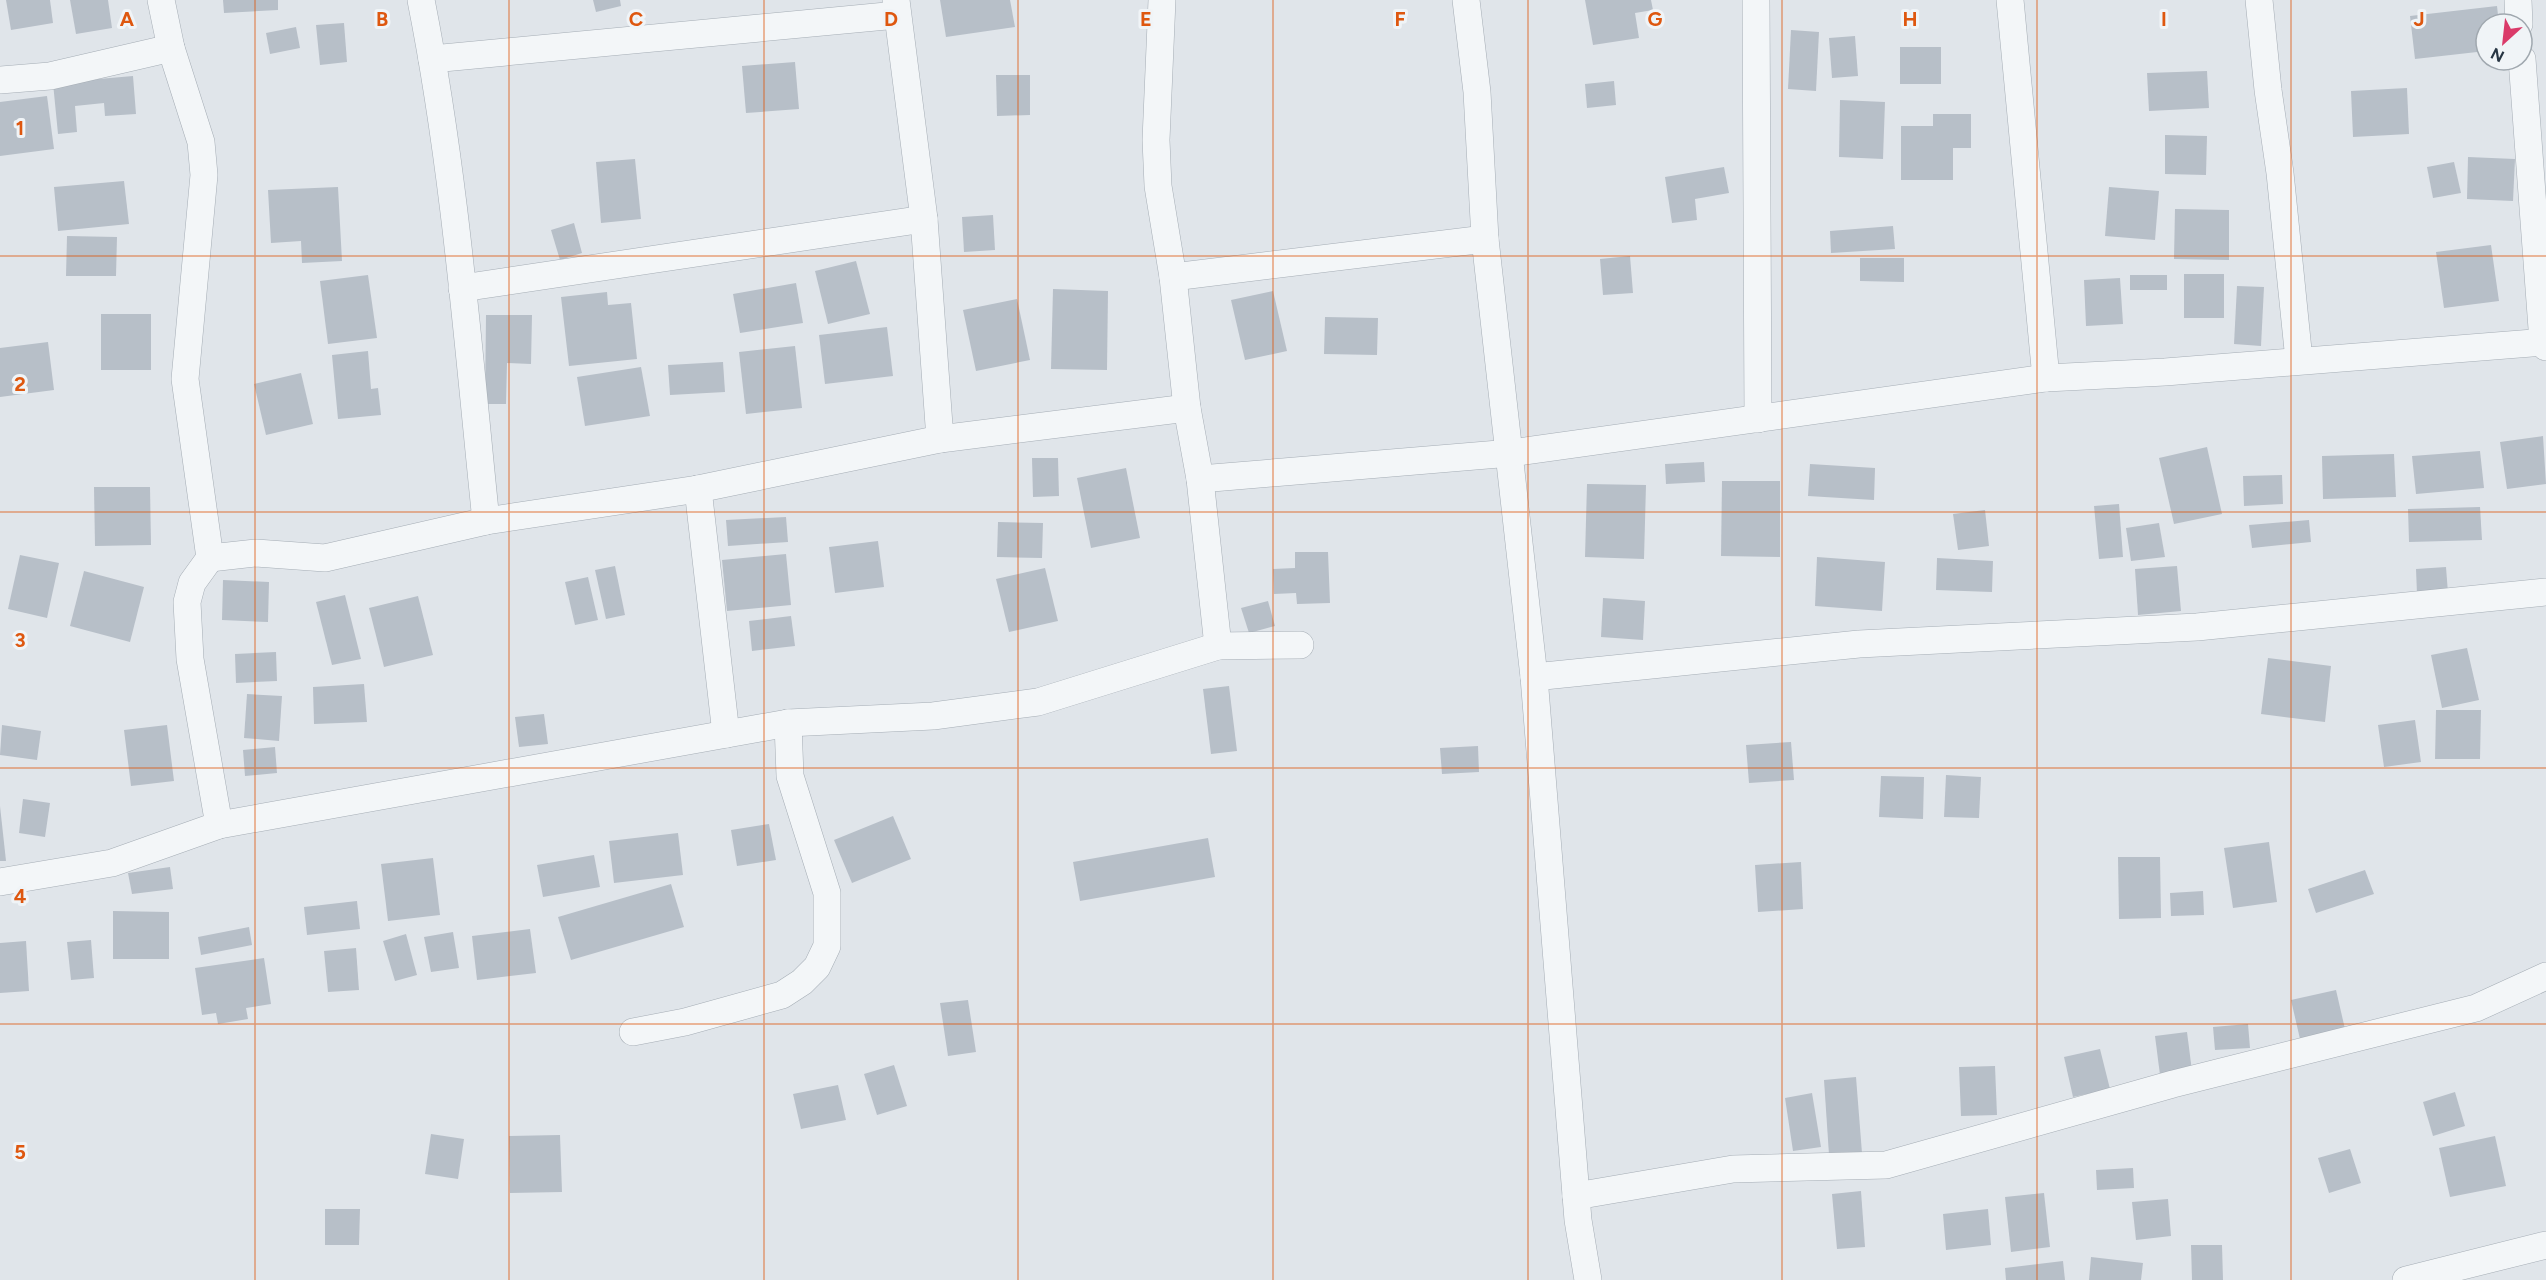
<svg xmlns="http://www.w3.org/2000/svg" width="2546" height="1280" font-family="Figtree,sans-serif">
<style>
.building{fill:#b7bfc8}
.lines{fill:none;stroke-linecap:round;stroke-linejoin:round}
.minor-casing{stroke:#a5adb5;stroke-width:28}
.minor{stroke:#f3f6f8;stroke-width:27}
.grid{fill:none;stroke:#de570f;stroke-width:1.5;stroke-opacity:0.55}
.grid-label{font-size:20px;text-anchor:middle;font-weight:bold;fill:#de570f;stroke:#f0f4f7;stroke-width:6;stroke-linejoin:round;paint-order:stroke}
</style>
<rect width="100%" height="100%" fill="#e0e5ea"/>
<g class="building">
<path d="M 6,0 L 50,0 L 53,23 L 11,30 Z"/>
<path d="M 70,0 L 108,0 L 112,28 L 76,34 Z"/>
<path d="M 223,0 L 278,0 L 278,10 L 224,13 Z"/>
<path d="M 593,0 L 620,0 L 621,6 L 596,12 Z"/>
<path d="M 940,0 L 1010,0 L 1015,27 L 946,37 Z"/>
<path d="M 1585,0 L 1651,0 L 1653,10 L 1635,13 L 1639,38 L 1593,45 Z"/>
<path d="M 2497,6 L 2499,24 L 2486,24 L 2486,51 L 2415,59 L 2410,16 Z"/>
<path d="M 344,23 L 347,62 L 320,65 L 316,25 Z"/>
<path d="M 296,27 L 300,48 L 270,54 L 266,33 Z"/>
<path d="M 1791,30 L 1819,32 L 1816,91 L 1788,89 Z"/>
<path d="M 1855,36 L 1858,76 L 1832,78 L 1829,38 Z"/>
<rect x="1900" y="47" width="41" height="37"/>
<path d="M 795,62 L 799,109 L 746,113 L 742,66 Z"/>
<path d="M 2207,71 L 2209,108 L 2149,111 L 2147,73 Z"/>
<path d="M 996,75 L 1030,75 L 1030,115 L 997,116 Z"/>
<path d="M 133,76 L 136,114 L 105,116 L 104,103 L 75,106 L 77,132 L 58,134 L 53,83 Z"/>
<path d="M 1614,81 L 1616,105 L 1587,108 L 1585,84 Z"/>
<path d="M 2407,88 L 2409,134 L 2353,137 L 2351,91 Z"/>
<path d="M 47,96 L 54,149 L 0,156 L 0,102 Z"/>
<path d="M 1840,100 L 1885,102 L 1883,159 L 1839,157 Z"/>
<path d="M 1933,114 L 1971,114 L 1971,148 L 1953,148 L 1953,180 L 1901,180 L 1901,126 L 1933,126 Z"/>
<path d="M 2165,135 L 2207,136 L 2206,175 L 2165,174 Z"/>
<path d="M 2468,157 L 2515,159 L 2513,201 L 2467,199 Z"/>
<path d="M 635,159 L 641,219 L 601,223 L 596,162 Z"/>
<path d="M 2454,162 L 2461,193 L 2433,198 L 2427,167 Z"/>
<path d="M 1724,167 L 1729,193 L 1695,199 L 1697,220 L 1672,223 L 1665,177 Z"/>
<path d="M 124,181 L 129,224 L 58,231 L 54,187 Z"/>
<path d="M 338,187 L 342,261 L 302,263 L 301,241 L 271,243 L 268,190 Z"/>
<path d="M 2109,187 L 2159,191 L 2155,240 L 2105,236 Z"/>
<path d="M 2175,209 L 2229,210 L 2229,260 L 2174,259 Z"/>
<path d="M 993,215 L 995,250 L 964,252 L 962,217 Z"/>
<path d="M 574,223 L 582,253 L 560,260 L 551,230 Z"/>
<path d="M 1893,226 L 1895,249 L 1831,253 L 1830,231 Z"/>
<path d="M 67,236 L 117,237 L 116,276 L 66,276 Z"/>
<path d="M 2491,245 L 2499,301 L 2444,308 L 2436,252 Z"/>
<path d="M 1630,256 L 1633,293 L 1603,295 L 1600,259 Z"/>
<path d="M 1860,258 L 1904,258 L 1904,282 L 1860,281 Z"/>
<path d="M 856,261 L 870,314 L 828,324 L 815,271 Z"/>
<rect x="2184" y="274" width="40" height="44"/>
<path d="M 368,275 L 377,338 L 328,344 L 320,281 Z"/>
<rect x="2130" y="275" width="37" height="15"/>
<path d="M 2120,278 L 2123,324 L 2086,326 L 2084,280 Z"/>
<path d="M 796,283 L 803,323 L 740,333 L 733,294 Z"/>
<path d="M 2237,286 L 2264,287 L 2261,346 L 2234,344 Z"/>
<path d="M 1053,289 L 1108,291 L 1107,370 L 1051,369 Z"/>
<path d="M 1273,291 L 1287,351 L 1245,360 L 1231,300 Z"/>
<path d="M 607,292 L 608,305 L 631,303 L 637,359 L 569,366 L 561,297 Z"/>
<path d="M 1017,299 L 1030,360 L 976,371 L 963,310 Z"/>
<rect x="101" y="314" width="50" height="56"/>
<path d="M 486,315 L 532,315 L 531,364 L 507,363 L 506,404 L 485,404 Z"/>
<path d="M 1325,317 L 1378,318 L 1377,355 L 1324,354 Z"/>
<path d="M 887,327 L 893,376 L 825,384 L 819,335 Z"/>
<path d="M 48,342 L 54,390 L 0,397 L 0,348 Z"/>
<path d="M 795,346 L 802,408 L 746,414 L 739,352 Z"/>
<path d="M 368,351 L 371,389 L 378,388 L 381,415 L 338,419 L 332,355 Z"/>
<path d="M 723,362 L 725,392 L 670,395 L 668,365 Z"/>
<path d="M 641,367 L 650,416 L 585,426 L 577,377 Z"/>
<path d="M 301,373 L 313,424 L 266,435 L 254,384 Z"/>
<path d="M 2543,436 L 2546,484 L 2507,489 L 2500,442 Z"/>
<path d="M 2207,447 L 2222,514 L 2174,524 L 2159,458 Z"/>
<path d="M 2480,451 L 2484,488 L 2416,494 L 2412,456 Z"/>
<path d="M 2394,454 L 2396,497 L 2323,499 L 2322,456 Z"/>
<path d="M 1032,458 L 1058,458 L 1059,496 L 1033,497 Z"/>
<path d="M 1704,462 L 1705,482 L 1666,484 L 1665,464 Z"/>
<path d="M 1810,464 L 1875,468 L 1874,500 L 1808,496 Z"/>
<path d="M 1126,468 L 1140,538 L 1091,548 L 1077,478 Z"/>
<path d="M 2282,475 L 2283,504 L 2244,506 L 2243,476 Z"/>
<path d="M 1722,481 L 1780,481 L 1780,557 L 1721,556 Z"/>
<path d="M 1587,484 L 1646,485 L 1644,559 L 1585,557 Z"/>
<path d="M 94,487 L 150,487 L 151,545 L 95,546 Z"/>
<path d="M 2119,504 L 2123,557 L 2099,559 L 2094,506 Z"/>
<path d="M 2480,507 L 2482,540 L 2409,542 L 2408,509 Z"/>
<path d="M 1985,510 L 1989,546 L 1958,550 L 1953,514 Z"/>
<path d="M 786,517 L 788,542 L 728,546 L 726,520 Z"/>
<path d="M 2309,520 L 2311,542 L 2252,548 L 2249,525 Z"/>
<path d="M 998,522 L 1043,523 L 1042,558 L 997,557 Z"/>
<path d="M 2159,523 L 2165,557 L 2131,561 L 2126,528 Z"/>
<path d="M 878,541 L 884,587 L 835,593 L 829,547 Z"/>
<path d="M 1295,552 L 1328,552 L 1330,603 L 1297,604 L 1296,593 L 1274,594 L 1273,569 L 1295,568 Z"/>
<path d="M 786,554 L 791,605 L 727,611 L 722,560 Z"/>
<path d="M 20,555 L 59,563 L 47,618 L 8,609 Z"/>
<path d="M 1817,557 L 1885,562 L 1882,611 L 1815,606 Z"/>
<path d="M 1937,558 L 1993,561 L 1992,592 L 1936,590 Z"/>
<path d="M 615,566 L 625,615 L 606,619 L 595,570 Z"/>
<path d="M 2177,566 L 2181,611 L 2138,615 L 2135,569 Z"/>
<path d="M 2446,567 L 2448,593 L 2417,594 L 2416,569 Z"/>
<path d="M 1045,568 L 1058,621 L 1009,632 L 996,579 Z"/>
<path d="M 84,571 L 144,587 L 130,642 L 70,626 Z"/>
<path d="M 588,577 L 598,620 L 575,625 L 565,582 Z"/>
<path d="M 223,580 L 269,582 L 268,622 L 222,620 Z"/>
<path d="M 345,595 L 361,659 L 332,665 L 316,602 Z"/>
<path d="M 418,596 L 433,655 L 384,667 L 369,608 Z"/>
<path d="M 1603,598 L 1645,601 L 1643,640 L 1601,637 Z"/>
<path d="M 1268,601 L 1275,626 L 1249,633 L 1241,608 Z"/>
<path d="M 791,616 L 795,646 L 752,651 L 749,621 Z"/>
<path d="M 2467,648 L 2479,700 L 2442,708 L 2431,655 Z"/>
<path d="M 276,652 L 277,681 L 236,683 L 235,654 Z"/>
<path d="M 2268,658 L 2331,666 L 2325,722 L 2261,714 Z"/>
<path d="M 364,684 L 367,722 L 314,724 L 313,687 Z"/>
<path d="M 1229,686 L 1237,751 L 1211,754 L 1203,689 Z"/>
<path d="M 247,694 L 282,696 L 279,741 L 244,738 Z"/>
<path d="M 2436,710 L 2481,710 L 2480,759 L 2435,759 Z"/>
<path d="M 544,714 L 548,744 L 519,747 L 515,717 Z"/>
<path d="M 2415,720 L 2421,762 L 2384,767 L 2378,725 Z"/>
<path d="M 2,725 L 41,731 L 37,760 L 0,755 Z"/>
<path d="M 167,725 L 174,781 L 131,786 L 124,730 Z"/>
<path d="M 1791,742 L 1794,780 L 1749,783 L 1746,745 Z"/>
<path d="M 1478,746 L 1479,772 L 1442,774 L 1440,748 Z"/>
<path d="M 275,747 L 277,773 L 245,776 L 243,750 Z"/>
<path d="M 1946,775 L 1981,777 L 1979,818 L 1944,817 Z"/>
<path d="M 1881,776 L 1924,777 L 1923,819 L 1879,817 Z"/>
<path d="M 23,799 L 50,803 L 45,837 L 19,833 Z"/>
<path d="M 0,806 L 6,861 L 0,861 Z"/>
<path d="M 893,816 L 911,859 L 852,883 L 834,840 Z"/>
<path d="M 769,824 L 776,860 L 737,866 L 731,830 Z"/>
<path d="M 678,833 L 683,875 L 614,883 L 609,841 Z"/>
<path d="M 1208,838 L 1215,877 L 1080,901 L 1073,862 Z"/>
<path d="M 2269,842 L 2277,902 L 2233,908 L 2224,848 Z"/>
<path d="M 594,855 L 600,887 L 543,897 L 537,865 Z"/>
<path d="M 2118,857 L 2160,857 L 2161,918 L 2119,919 Z"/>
<path d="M 433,858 L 440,915 L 388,921 L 381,864 Z"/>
<path d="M 1801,862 L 1803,909 L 1758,912 L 1755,865 Z"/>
<path d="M 170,867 L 173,889 L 132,894 L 128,873 Z"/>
<path d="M 2365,870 L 2374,894 L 2316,913 L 2308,889 Z"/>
<path d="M 671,884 L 684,927 L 571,960 L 558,917 Z"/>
<path d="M 2203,891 L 2204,915 L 2171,916 L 2170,893 Z"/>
<path d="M 357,901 L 360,929 L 307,935 L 304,907 Z"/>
<path d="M 113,911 L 169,912 L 169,959 L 113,959 Z"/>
<path d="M 249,927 L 252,945 L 201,955 L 198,937 Z"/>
<path d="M 530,929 L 536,973 L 477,980 L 472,936 Z"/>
<path d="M 453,932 L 459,968 L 431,972 L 424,937 Z"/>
<path d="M 406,934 L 417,975 L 395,981 L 383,941 Z"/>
<path d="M 91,940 L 94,978 L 71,980 L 67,942 Z"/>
<path d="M 26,941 L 29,991 L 0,993 L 0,943 Z"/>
<path d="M 356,948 L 359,990 L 328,992 L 324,951 Z"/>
<path d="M 264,958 L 271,1004 L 246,1008 L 248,1019 L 218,1024 L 216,1013 L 202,1015 L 195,968 Z"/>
<path d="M 2336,990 L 2345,1029 L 2300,1039 L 2291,1000 Z"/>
<path d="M 968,1000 L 976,1052 L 948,1056 L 940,1003 Z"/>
<path d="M 2248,1024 L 2250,1048 L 2215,1050 L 2213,1027 Z"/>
<path d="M 2187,1032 L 2192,1071 L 2160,1075 L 2155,1036 Z"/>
<path d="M 2100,1049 L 2110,1089 L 2073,1097 L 2064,1057 Z"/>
<path d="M 894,1065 L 907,1106 L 877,1115 L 864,1074 Z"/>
<path d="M 1995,1066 L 1997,1115 L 1961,1116 L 1959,1067 Z"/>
<path d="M 1856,1077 L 1862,1153 L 1829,1155 L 1824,1080 Z"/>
<path d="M 838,1085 L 846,1120 L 801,1129 L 793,1094 Z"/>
<path d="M 2455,1092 L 2465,1126 L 2433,1136 L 2423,1102 Z"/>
<path d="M 1812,1093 L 1821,1147 L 1793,1151 L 1785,1098 Z"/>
<path d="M 431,1134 L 464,1139 L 458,1179 L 425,1174 Z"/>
<path d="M 560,1135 L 562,1192 L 510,1193 L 509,1136 Z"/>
<path d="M 2495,1136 L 2506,1186 L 2450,1197 L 2439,1148 Z"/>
<path d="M 2350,1149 L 2361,1183 L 2329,1193 L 2318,1158 Z"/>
<path d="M 2133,1168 L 2134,1188 L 2097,1190 L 2096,1170 Z"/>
<path d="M 1861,1191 L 1865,1247 L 1837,1249 L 1832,1194 Z"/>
<path d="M 2044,1193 L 2050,1247 L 2011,1252 L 2005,1197 Z"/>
<path d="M 2168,1199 L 2171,1236 L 2136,1240 L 2132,1202 Z"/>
<path d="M 325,1209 L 360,1209 L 359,1245 L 325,1245 Z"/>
<path d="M 1988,1209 L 1991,1245 L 1946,1250 L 1943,1214 Z"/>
<path d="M 2191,1245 L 2222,1245 L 2223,1280 L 2192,1280 Z"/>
<path d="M 2091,1257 L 2143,1263 L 2141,1280 L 2089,1280 Z"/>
<path d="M 2063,1261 L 2065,1280 L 2006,1280 L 2005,1268 Z"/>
</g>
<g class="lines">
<defs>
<g id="minor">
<path d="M 161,0 L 171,48 L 201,142 L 204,175 L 185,379 L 210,558 L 192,583 L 187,602 L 190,659 L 219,825"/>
<path d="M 421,0 C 455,171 468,347 486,521"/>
<path d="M 896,0 L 924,219 L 940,439"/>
<path d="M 1162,0 L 1156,140 L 1158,186 L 1173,277 L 1187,408 L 1200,479 L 1218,646"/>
<path d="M 1466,0 L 1477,92 L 1485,239 L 1534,677 L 1578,1220 L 1588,1280"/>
<path d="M 1756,0 L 1758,419"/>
<path d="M 2010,0 L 2046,378"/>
<path d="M 2259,0 L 2268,90 L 2280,173 L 2299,360"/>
<path d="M 2518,0 L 2519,24"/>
<path d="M 432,59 L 897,15"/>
<path d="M 2522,59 L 2543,342 L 2546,347"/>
<path d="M 0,80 L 50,76 L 171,48"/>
<path d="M 1173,277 L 1485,239"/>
<path d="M 462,288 L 924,219"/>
<path d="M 1200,479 L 1511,453 L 2046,378 L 2165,372 L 2546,342"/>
<path d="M 698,489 L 726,734"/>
<path d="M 210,558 L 256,553 L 325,558 L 486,521 L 698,489 L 940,439 L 1187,408"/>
<path d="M 1534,677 L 1859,644 L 2197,627 L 2546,592"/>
<path d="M 0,882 L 112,863 L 219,825 L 788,723 L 933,716 L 1038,702 L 1218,646 L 1300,645"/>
<path d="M 633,1032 L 685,1022 L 782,995 L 802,982 L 817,967 L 827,946 L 827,893 L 790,776 L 788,723"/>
<path d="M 1576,1196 L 1733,1169 L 1886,1165 L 2173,1084 L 2476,1008 L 2546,976"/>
<path d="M 2406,1280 L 2546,1245"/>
</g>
</defs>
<use href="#minor" class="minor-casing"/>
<use href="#minor" class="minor"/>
</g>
<path class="grid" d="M 255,0 L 255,1280M 509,0 L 509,1280M 764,0 L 764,1280M 1018,0 L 1018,1280M 1273,0 L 1273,1280M 1528,0 L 1528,1280M 1782,0 L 1782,1280M 2037,0 L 2037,1280M 2291,0 L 2291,1280M 0,256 L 2546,256M 0,512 L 2546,512M 0,768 L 2546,768M 0,1024 L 2546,1024"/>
<g class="grid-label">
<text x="127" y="26">A</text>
<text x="382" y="26">B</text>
<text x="636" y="26">C</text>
<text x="891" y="26">D</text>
<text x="1146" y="26">E</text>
<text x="1400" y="26">F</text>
<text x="1655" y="26">G</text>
<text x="1910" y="26">H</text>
<text x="2164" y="26">I</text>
<text x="2419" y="26">J</text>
<text x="20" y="135">1</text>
<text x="20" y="391">2</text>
<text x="20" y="647">3</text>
<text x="20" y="903">4</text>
<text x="20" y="1159">5</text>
</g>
<g transform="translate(2504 42) rotate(207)"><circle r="28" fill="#f0f4f7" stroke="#a0a8af" stroke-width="1.5"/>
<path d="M0-4.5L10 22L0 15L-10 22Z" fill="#da3a69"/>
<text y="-9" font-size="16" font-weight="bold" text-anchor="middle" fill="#273543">N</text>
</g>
</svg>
